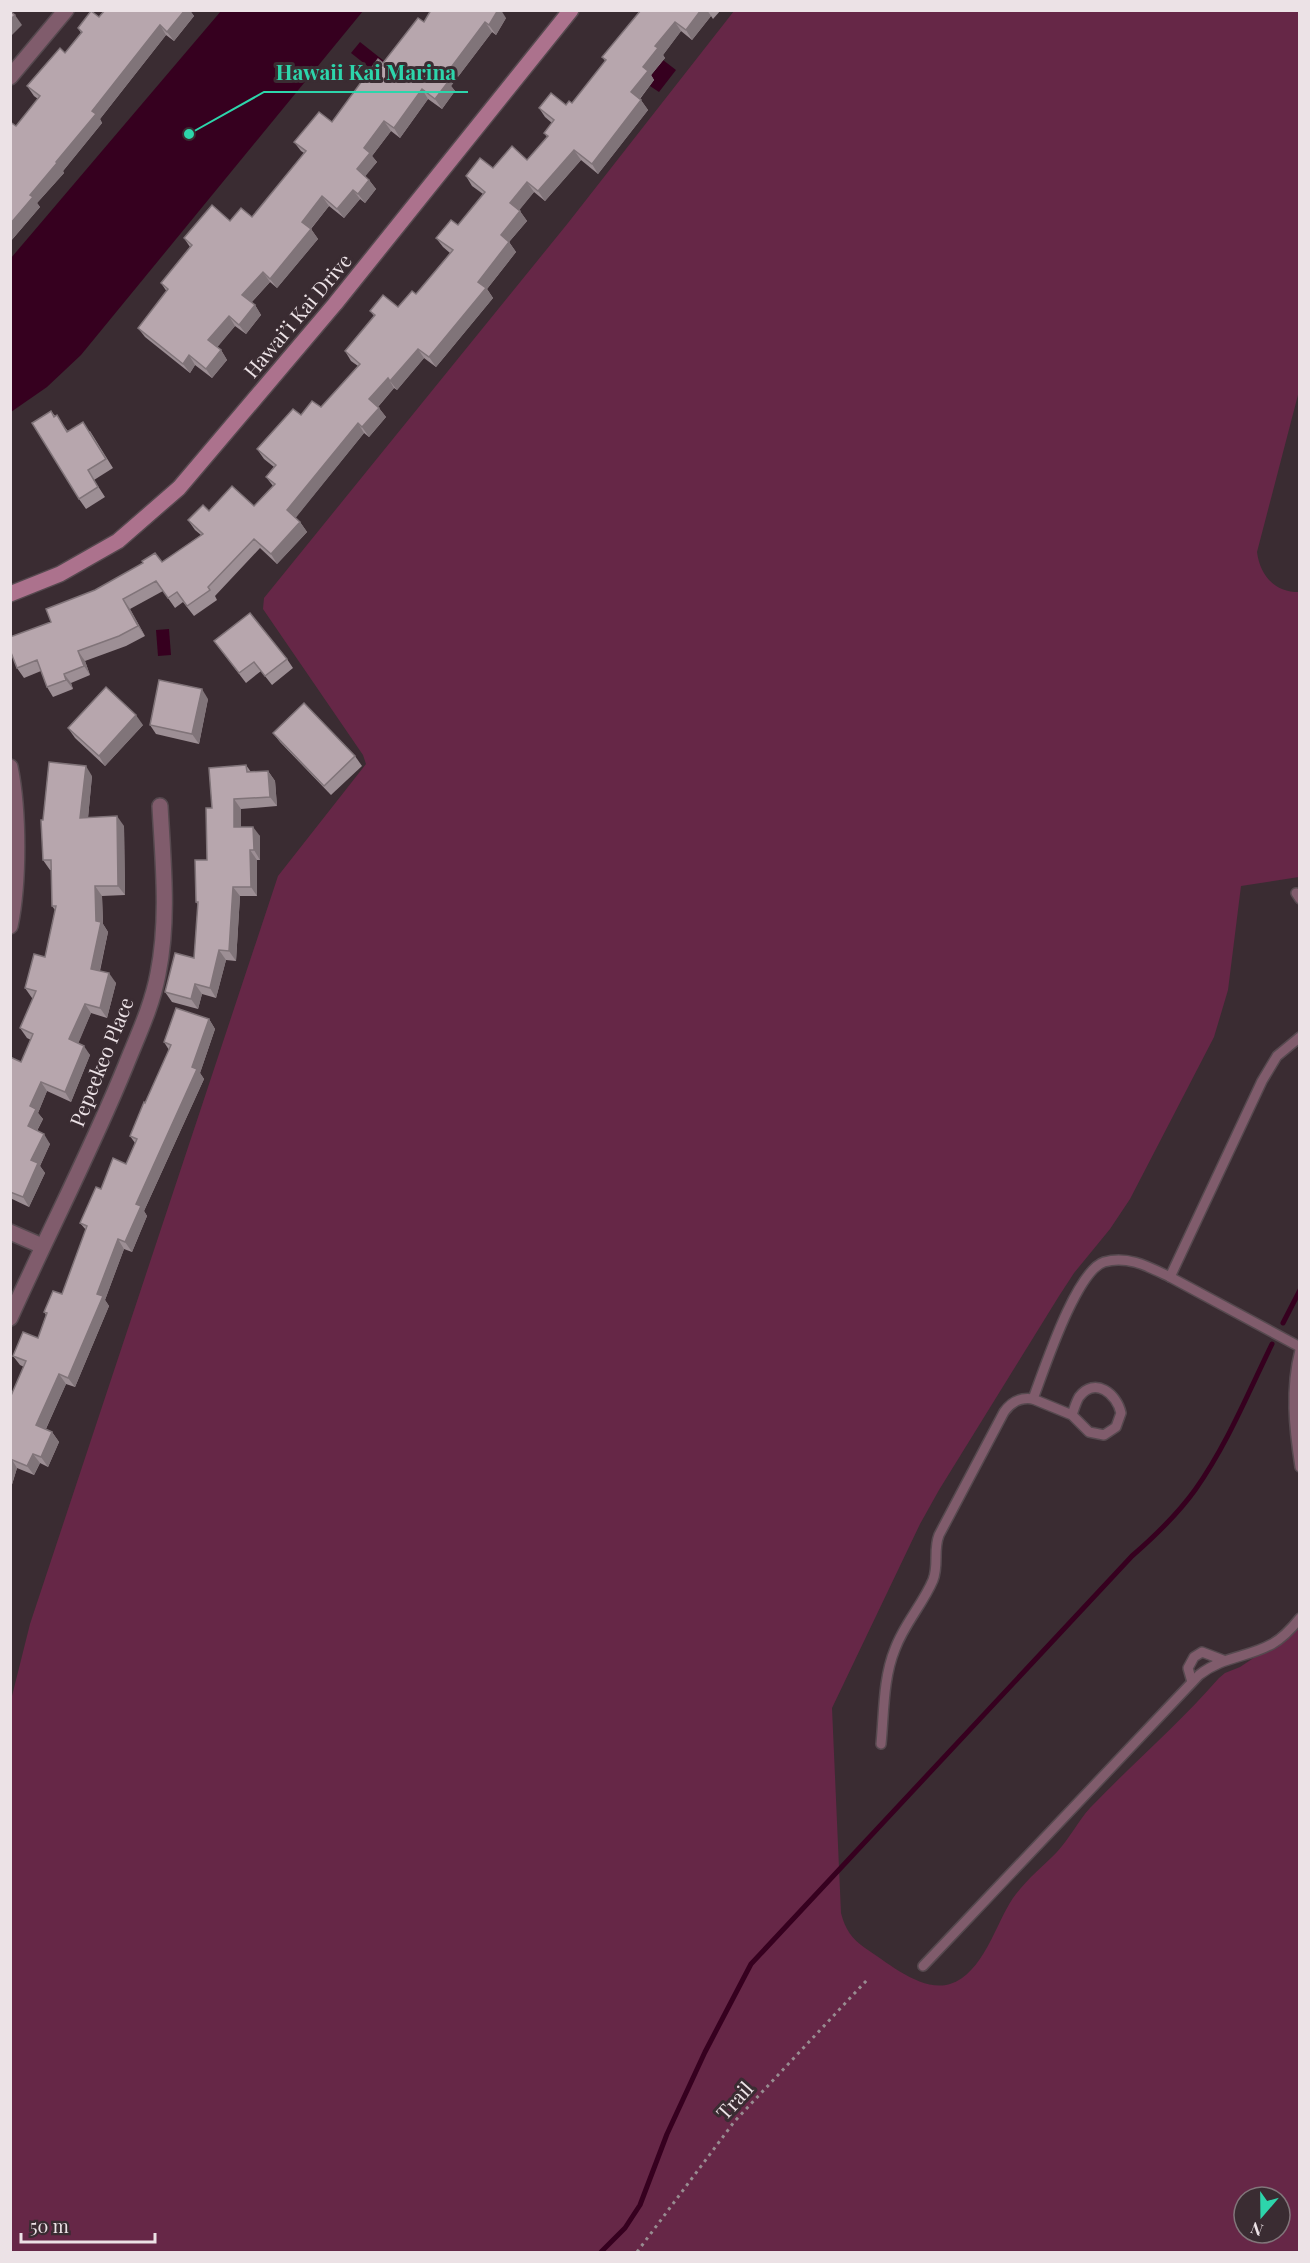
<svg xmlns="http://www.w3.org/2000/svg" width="1310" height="2263" font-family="'Playfair Display',serif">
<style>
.green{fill:#662747;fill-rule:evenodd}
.water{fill:#36001f}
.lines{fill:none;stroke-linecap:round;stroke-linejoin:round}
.stream{stroke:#36001f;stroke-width:5}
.service-casing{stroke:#56494f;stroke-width:12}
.minor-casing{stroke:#56494f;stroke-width:18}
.tertiary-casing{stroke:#56494f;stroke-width:18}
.secondary-casing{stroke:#56494f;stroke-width:18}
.path{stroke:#988c91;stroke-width:3;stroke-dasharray:3 4.5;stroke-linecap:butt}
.service{stroke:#805c6c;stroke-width:9}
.minor{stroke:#805c6c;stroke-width:15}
.tertiary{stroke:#805c6c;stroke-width:15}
.secondary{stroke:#ac728d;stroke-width:15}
.wall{fill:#9d8f95}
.shaded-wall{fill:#807479}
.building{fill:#b7a6ad;stroke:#807479;stroke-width:1.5}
.labels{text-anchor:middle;stroke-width:6;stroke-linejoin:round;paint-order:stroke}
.street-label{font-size:20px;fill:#ece2e6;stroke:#3a2c32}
.leader{fill:none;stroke:#2dd5ab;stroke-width:2}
.callout-dot{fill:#2dd5ab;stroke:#3a2c32;stroke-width:2}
.callout-label{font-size:21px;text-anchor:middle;font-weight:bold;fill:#2dd5ab;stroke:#3a2c32;stroke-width:6;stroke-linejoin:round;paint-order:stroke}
</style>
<rect width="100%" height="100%" fill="#3a2c32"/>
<path class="green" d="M 734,11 L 1299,11 L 1299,391 L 1257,552 C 1260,576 1275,592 1299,592 L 1299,877 L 1241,886 L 1228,990 L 1214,1037 L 1130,1199 L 1110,1229 L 1074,1273 L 1059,1296 L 939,1490 L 920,1524 L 832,1708 L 841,1913 C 845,1929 852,1939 865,1948 C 887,1962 922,1993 950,1984 C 983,1974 996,1923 1013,1898 C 1026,1880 1042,1867 1057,1852 C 1070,1838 1078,1821 1090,1808 C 1132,1764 1179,1724 1219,1678 L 1225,1673 L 1240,1667 L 1299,1628 L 1299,2252 L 11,2252 L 11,1700 L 30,1624 L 278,876 L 366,764 L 363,755 L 263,609 L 264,598 L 568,223 ZM 1244,2197 L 1280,2197 L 1280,2233 L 1244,2233 Z"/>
<g class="water">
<path d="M 221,11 L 363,11 L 81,355 L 47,387 L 11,412 L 11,258 Z"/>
<path d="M 360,42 L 384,61 L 375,72 L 351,53 Z"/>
<path d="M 663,60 L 676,70 L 659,92 L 650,86 L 654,80 L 650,77 Z"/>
<path d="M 169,629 L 171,655 L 158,656 L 156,630 Z"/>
</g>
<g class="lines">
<g class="stream">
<path d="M 1283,1323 L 1300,1290"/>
<path d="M 601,2252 L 625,2228 L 640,2205 L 667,2134 L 705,2052 L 751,1964 L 1132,1556 C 1155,1536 1177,1515 1195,1490 C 1227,1445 1248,1393 1272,1344"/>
</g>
<defs>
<g id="service">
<path d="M 1296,893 L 1300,899"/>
<path d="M 1170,1277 L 1300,1347"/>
<path d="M 1300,1350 C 1290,1389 1294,1428 1300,1467"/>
<path d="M 1033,1399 C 1044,1370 1076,1271 1104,1262 C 1128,1255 1149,1267 1170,1277 L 1262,1081 L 1277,1056 L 1300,1037"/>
<path d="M 1192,1682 L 1188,1668 L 1194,1657 L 1202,1652 L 1223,1660"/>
<path d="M 881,1744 C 884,1713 883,1678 895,1649 C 904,1624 923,1604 933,1580 C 939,1565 933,1550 939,1535 L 1004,1412 C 1011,1402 1020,1397 1033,1399 L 1072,1415 L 1089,1432 L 1104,1435 L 1116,1427 L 1121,1413 C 1117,1394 1095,1376 1079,1397 C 1076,1402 1074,1409 1072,1415"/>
<path d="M 923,1966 L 1199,1675 C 1223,1656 1247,1658 1272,1644 C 1283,1638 1292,1628 1300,1618"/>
</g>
<g id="minor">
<path d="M 10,77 L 66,10"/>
<path d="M 10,1232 L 42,1246"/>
<path d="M 10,1318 C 48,1233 91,1151 126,1065 C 138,1035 152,1006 158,974 C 169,919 163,862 160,806"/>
</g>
<path id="tertiary" d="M 10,767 C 19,811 19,883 10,926"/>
<path id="secondary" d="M 10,594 L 60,574 L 118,541 L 179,488 L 335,304 L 571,10"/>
</defs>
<use href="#service" class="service-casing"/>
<use href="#minor" class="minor-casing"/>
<use href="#tertiary" class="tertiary-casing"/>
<use href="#secondary" class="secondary-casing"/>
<path class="path" d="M 637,2252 L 734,2122 L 867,1980"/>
<use href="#service" class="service"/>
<use href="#minor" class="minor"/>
<use href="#tertiary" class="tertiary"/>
<use href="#secondary" class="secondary"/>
</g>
<g class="wall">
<path d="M 641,10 L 721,10 L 713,19 L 711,16 L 692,40 L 681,31 L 663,55 L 665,58 L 651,75 L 654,80 L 640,99 L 648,110 L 598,174 L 581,160 L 545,201 L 534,192 L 519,210 L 527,221 L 509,242 L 516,252 L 487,289 L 493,298 L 436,367 L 424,358 L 397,390 L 394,388 L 378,407 L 386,417 L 369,437 L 364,433 L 295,518 L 300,522 L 307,532 L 277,564 L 260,548 L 215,596 L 217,600 L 194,616 L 183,602 L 175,608 L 163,591 L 130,609 L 145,636 L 126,646 L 85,661 L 90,675 L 71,683 L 73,689 L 53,697 L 47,687 L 41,671 L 24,678 L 17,668 L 51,622 L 162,562 L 201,535 L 195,530 L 188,520 L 209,511 L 254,506 L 273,486 L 266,477 L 274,467 L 264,459 L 257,449 L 301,415 L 321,407 L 358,366 L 351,361 L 345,351 L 374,316 L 370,311 L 398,307 L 416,294 L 450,253 L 443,247 L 436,238 L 458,225 L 483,194 L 472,186 L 466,176 L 527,160 L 547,137 L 544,133 L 552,123 L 545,117 L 539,108 L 566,105 L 572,103 L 605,61 L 602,57 Z"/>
<path d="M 191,12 L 194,16 L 174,41 L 166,35 L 100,119 L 102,123 L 63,171 L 64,173 L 37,203 L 40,207 L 10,242 L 10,122 L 16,126 L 38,99 L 34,96 L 27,86 L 65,53 L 81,33 L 78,28 L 99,17 Z"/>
<path d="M 506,18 L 496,35 L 492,32 L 451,86 L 455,91 L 442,109 L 428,99 L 400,138 L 391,131 L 372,156 L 377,162 L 365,176 L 369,180 L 376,189 L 365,203 L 360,199 L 344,218 L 329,206 L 311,229 L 318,239 L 277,288 L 270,282 L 251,303 L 255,305 L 261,315 L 246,334 L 235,326 L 217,347 L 221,350 L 227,360 L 212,378 L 195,365 L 190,373 L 145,337 L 138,328 L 167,292 L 161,283 L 190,247 L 184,238 L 230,221 L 252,217 L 304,153 L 301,151 L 294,142 L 332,122 L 383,63 L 424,22 Z"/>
<path d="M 51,411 L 68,431 L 90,431 L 113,468 L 94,480 L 105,497 L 86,509 L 79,499 Z"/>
<path d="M 214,641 L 287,659 L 293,668 L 272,685 L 261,671 L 246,683 Z"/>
<path d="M 208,699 L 199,744 L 156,734 L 150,725 Z"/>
<path d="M 143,725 L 105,766 L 75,738 L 68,728 Z"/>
<path d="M 273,733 L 355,756 L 362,766 L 331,795 L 280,742 Z"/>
<path d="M 246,765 L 251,772 L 268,771 L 275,781 L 277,806 L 241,809 L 241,827 L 260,836 L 260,860 L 257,860 L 257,896 L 240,896 L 236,961 L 226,960 L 216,998 L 202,994 L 198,1009 L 172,1002 L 165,992 L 194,958 L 198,905 L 196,902 L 207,860 L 212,808 Z"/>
<path d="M 92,776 L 88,818 L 124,826 L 125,895 L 102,896 L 103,924 L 108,932 L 100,971 L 116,983 L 107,1018 L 91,1013 L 78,1043 L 90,1055 L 71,1102 L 47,1091 L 38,1113 L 43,1119 L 37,1131 L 50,1144 L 40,1166 L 45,1173 L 29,1207 L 10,1198 L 10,1057 L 21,1062 L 31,1040 L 27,1038 L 20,1028 L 33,998 L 32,998 L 25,988 L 45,957 L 55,910 L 52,906 L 51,870 L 50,870 L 43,860 L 43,820 Z"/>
<path d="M 209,1019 L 215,1029 L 200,1073 L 204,1079 L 144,1211 L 147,1216 L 132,1252 L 124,1249 L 105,1300 L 109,1306 L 75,1387 L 66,1384 L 46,1429 L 52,1432 L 59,1442 L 48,1467 L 40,1463 L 34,1475 L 17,1468 L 10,1491 L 10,1398 L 24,1367 L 20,1365 L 13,1356 L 38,1338 L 46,1315 L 44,1312 L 62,1294 L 86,1230 L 80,1223 L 101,1189 L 126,1164 L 135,1143 L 130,1136 L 169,1050 L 164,1042 Z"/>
</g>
<g class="shaded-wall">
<path d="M 185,10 L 192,10 L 191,12 L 194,16 L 174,41 L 167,32 Z"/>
<path d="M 498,10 L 501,10 L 506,18 L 496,35 L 489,25 Z"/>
<path d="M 701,10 L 707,10 L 711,16 L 692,40 L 686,30 Z"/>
<path d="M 15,15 L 22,25 L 10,37 L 10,20 Z"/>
<path d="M 485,22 L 492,32 L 451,86 L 455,91 L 442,109 L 435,99 L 443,78 Z"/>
<path d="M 675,22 L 681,31 L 663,55 L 665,58 L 651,75 L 654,80 L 637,102 L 631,92 L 643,67 L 655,46 Z"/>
<path d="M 160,25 L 166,35 L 100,119 L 102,123 L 63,171 L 64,173 L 37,203 L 40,207 L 10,242 L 10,224 L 30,195 L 56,162 L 92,111 Z"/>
<path d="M 422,89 L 428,99 L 400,138 L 394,128 Z"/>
<path d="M 641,100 L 648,110 L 598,174 L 592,164 Z"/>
<path d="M 384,121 L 391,131 L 372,156 L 377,162 L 363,179 L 357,169 L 364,148 Z"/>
<path d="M 574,150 L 581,160 L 545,201 L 538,191 Z"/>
<path d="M 369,180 L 376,189 L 365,203 L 358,194 Z"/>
<path d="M 527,182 L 534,192 L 517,213 L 510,203 Z"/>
<path d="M 353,190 L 360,199 L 344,218 L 337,209 Z"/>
<path d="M 322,196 L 329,206 L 309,231 L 302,222 Z"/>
<path d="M 520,211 L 527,221 L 509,242 L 516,252 L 487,289 L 493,298 L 436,367 L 429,357 L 478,282 L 501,235 Z"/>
<path d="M 311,229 L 318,239 L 277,288 L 270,279 Z"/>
<path d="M 263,272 L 270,282 L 249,305 L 242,295 Z"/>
<path d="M 255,305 L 261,315 L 246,334 L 239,325 Z"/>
<path d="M 229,316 L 235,326 L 215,350 L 208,340 Z"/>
<path d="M 418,349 L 424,358 L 397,390 L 390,381 Z"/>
<path d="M 221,350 L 227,360 L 212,378 L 206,369 Z"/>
<path d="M 189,355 L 195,365 L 190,373 L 183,364 Z"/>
<path d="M 388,378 L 394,388 L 376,409 L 369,399 Z"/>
<path d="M 379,408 L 386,417 L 369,437 L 362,427 Z"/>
<path d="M 358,423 L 364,433 L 294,520 L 287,510 Z"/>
<path d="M 300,522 L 307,532 L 277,564 L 271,554 Z"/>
<path d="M 123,599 L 130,609 L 145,636 L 138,626 Z"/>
<path d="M 78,651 L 85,661 L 90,675 L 84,666 Z"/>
<path d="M 64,674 L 71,683 L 73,689 L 66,680 Z"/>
<path d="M 202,689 L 208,699 L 199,744 L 192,734 Z"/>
<path d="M 136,715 L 143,725 L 105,766 L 99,756 Z"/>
<path d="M 86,766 L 92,776 L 87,828 L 80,818 Z"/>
<path d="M 268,771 L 275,781 L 277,806 L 270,797 Z"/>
<path d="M 234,799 L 241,809 L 241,837 L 234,827 Z"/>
<path d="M 117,816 L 124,826 L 125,895 L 118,886 Z"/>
<path d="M 253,827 L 260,836 L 260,860 L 254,850 Z"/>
<path d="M 250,850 L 257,860 L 257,896 L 251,887 Z"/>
<path d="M 95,886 L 102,896 L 103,924 L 108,932 L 98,978 L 91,969 L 96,921 Z"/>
<path d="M 233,887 L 240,896 L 236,961 L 229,951 Z"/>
<path d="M 219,950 L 226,960 L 216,998 L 210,988 Z"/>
<path d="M 109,973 L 116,983 L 107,1018 L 100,1008 Z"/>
<path d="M 195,984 L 202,994 L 198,1009 L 191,999 Z"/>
<path d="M 85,1004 L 91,1013 L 76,1049 L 69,1039 Z"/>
<path d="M 209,1019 L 215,1029 L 200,1073 L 204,1079 L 144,1211 L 147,1216 L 132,1252 L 125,1242 L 136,1204 L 192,1067 Z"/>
<path d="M 84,1046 L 90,1055 L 71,1102 L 65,1092 Z"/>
<path d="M 41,1082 L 47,1091 L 38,1113 L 43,1119 L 34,1136 L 28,1126 L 30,1106 Z"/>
<path d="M 44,1134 L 50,1144 L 40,1166 L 45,1173 L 29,1207 L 23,1197 L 31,1160 Z"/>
<path d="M 118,1239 L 124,1249 L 105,1300 L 109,1306 L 75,1387 L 68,1378 L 97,1294 Z"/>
<path d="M 59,1374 L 66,1384 L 43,1435 L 36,1425 Z"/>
<path d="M 52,1432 L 59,1442 L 48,1467 L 41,1457 Z"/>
<path d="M 33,1454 L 40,1463 L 34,1475 L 27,1466 Z"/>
<path d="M 11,1458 L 17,1468 L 10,1491 Z"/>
</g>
<g class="building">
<path d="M 105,10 L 185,10 L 167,32 L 160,25 L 92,111 L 96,114 L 56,162 L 57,163 L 30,195 L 33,197 L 10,224 L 10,122 L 16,126 L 40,96 L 27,86 L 60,48 L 65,53 L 82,32 L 78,28 L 91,11 L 99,17 Z"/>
<path d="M 431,10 L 498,10 L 489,25 L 485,22 L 443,78 L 448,82 L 435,99 L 422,89 L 394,128 L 384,121 L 364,148 L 370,153 L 357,169 L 369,180 L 358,194 L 353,190 L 337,209 L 322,196 L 302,222 L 311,229 L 270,279 L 263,272 L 242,295 L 255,305 L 239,325 L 229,316 L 208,340 L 221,350 L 206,369 L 189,355 L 183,364 L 138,328 L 168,289 L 161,283 L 192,245 L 184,238 L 212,205 L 230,221 L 241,208 L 252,217 L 306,151 L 294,142 L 319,112 L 332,122 L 378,59 L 383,63 L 418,18 L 424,22 Z"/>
<path d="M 641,10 L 701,10 L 686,30 L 675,22 L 655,46 L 658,48 L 643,67 L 648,71 L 631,92 L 641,100 L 592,164 L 574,150 L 538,191 L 527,182 L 510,203 L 520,211 L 501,235 L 509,242 L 478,282 L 486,288 L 429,357 L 418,349 L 390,381 L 388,378 L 369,399 L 379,408 L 362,427 L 358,423 L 287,510 L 300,522 L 271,554 L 254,539 L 208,587 L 210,590 L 187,606 L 177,592 L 168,598 L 156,581 L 123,599 L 138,626 L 119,636 L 78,651 L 84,666 L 64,674 L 66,680 L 47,687 L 37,660 L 17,668 L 10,650 L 10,637 L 51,622 L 46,609 L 95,590 L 143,563 L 142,561 L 155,553 L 162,562 L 203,534 L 188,520 L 203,505 L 209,511 L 232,486 L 254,506 L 275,484 L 266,477 L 276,465 L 257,449 L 293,409 L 301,415 L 312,401 L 321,407 L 360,364 L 345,351 L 375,315 L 370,311 L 383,295 L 398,307 L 412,291 L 416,294 L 453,250 L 436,238 L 451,220 L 458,225 L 485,192 L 466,176 L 480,158 L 493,168 L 512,146 L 527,160 L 548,136 L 544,133 L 554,120 L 539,108 L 551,93 L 566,105 L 569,101 L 572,103 L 606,60 L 602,57 Z"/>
<path d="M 10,11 L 15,15 L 10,20 Z"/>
<path d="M 51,411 L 54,417 L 57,415 L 67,432 L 83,422 L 106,459 L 88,470 L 98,487 L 79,499 L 32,423 Z"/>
<path d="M 250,613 L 287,659 L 265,676 L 254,662 L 239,673 L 214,641 Z"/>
<path d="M 159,680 L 202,689 L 192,734 L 150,725 Z"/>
<path d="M 106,687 L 136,715 L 99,756 L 68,728 Z"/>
<path d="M 304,703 L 355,756 L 324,786 L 273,733 Z"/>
<path d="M 49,762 L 86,766 L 80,818 L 117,816 L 118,886 L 95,886 L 96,921 L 101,922 L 91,969 L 109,973 L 100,1008 L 85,1004 L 69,1039 L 84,1046 L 65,1092 L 41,1082 L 30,1106 L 36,1109 L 28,1126 L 44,1134 L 31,1160 L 38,1163 L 23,1197 L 10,1192 L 10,1057 L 21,1062 L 33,1034 L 20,1028 L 36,991 L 25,988 L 34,954 L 45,957 L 56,906 L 52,906 L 51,860 L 43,860 L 41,820 L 43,820 Z"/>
<path d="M 246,765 L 247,772 L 268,771 L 270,797 L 234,799 L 234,827 L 253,827 L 254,850 L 250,850 L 251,887 L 233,887 L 229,951 L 219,950 L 210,988 L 195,984 L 191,999 L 165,992 L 175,953 L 194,958 L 198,902 L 196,902 L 195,860 L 207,860 L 206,808 L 212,808 L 209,768 Z"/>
<path d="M 176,1008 L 209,1019 L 192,1067 L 197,1069 L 136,1204 L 141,1206 L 125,1242 L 118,1239 L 97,1294 L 103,1296 L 68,1378 L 59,1374 L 36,1425 L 52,1432 L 41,1457 L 33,1454 L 27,1466 L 10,1459 L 10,1398 L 26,1361 L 13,1356 L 23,1332 L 38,1338 L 47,1313 L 44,1312 L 53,1291 L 62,1294 L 87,1226 L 80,1223 L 96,1187 L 101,1189 L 113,1158 L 126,1164 L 137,1139 L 130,1136 L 144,1102 L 145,1103 L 171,1045 L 164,1042 Z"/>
</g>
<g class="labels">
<g class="street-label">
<text transform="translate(298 316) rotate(-50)" y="7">Hawai’i Kai Drive</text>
<text transform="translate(102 1062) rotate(-68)" y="7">Pepeekeo Place</text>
<text transform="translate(735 2101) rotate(-48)" y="7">Trail</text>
</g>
</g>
<path class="leader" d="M189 134L264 92H468"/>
<circle class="callout-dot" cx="189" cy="134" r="6"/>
<g class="callout-label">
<text x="366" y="80">Hawaii Kai Marina</text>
</g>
<rect width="1310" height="2263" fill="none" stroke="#ece2e6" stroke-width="24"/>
<g transform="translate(1262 2215) rotate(200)"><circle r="28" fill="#3a2c32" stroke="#81757a" stroke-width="1.5"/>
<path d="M0-4.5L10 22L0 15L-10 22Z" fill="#2dd5ab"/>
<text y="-9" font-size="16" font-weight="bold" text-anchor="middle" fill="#ece2e6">N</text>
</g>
<path d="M21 2233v9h134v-9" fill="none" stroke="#ece2e6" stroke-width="3"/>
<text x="30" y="2233" font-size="18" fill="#ece2e6" stroke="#3a2c32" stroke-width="4.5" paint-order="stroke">50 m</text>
</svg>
